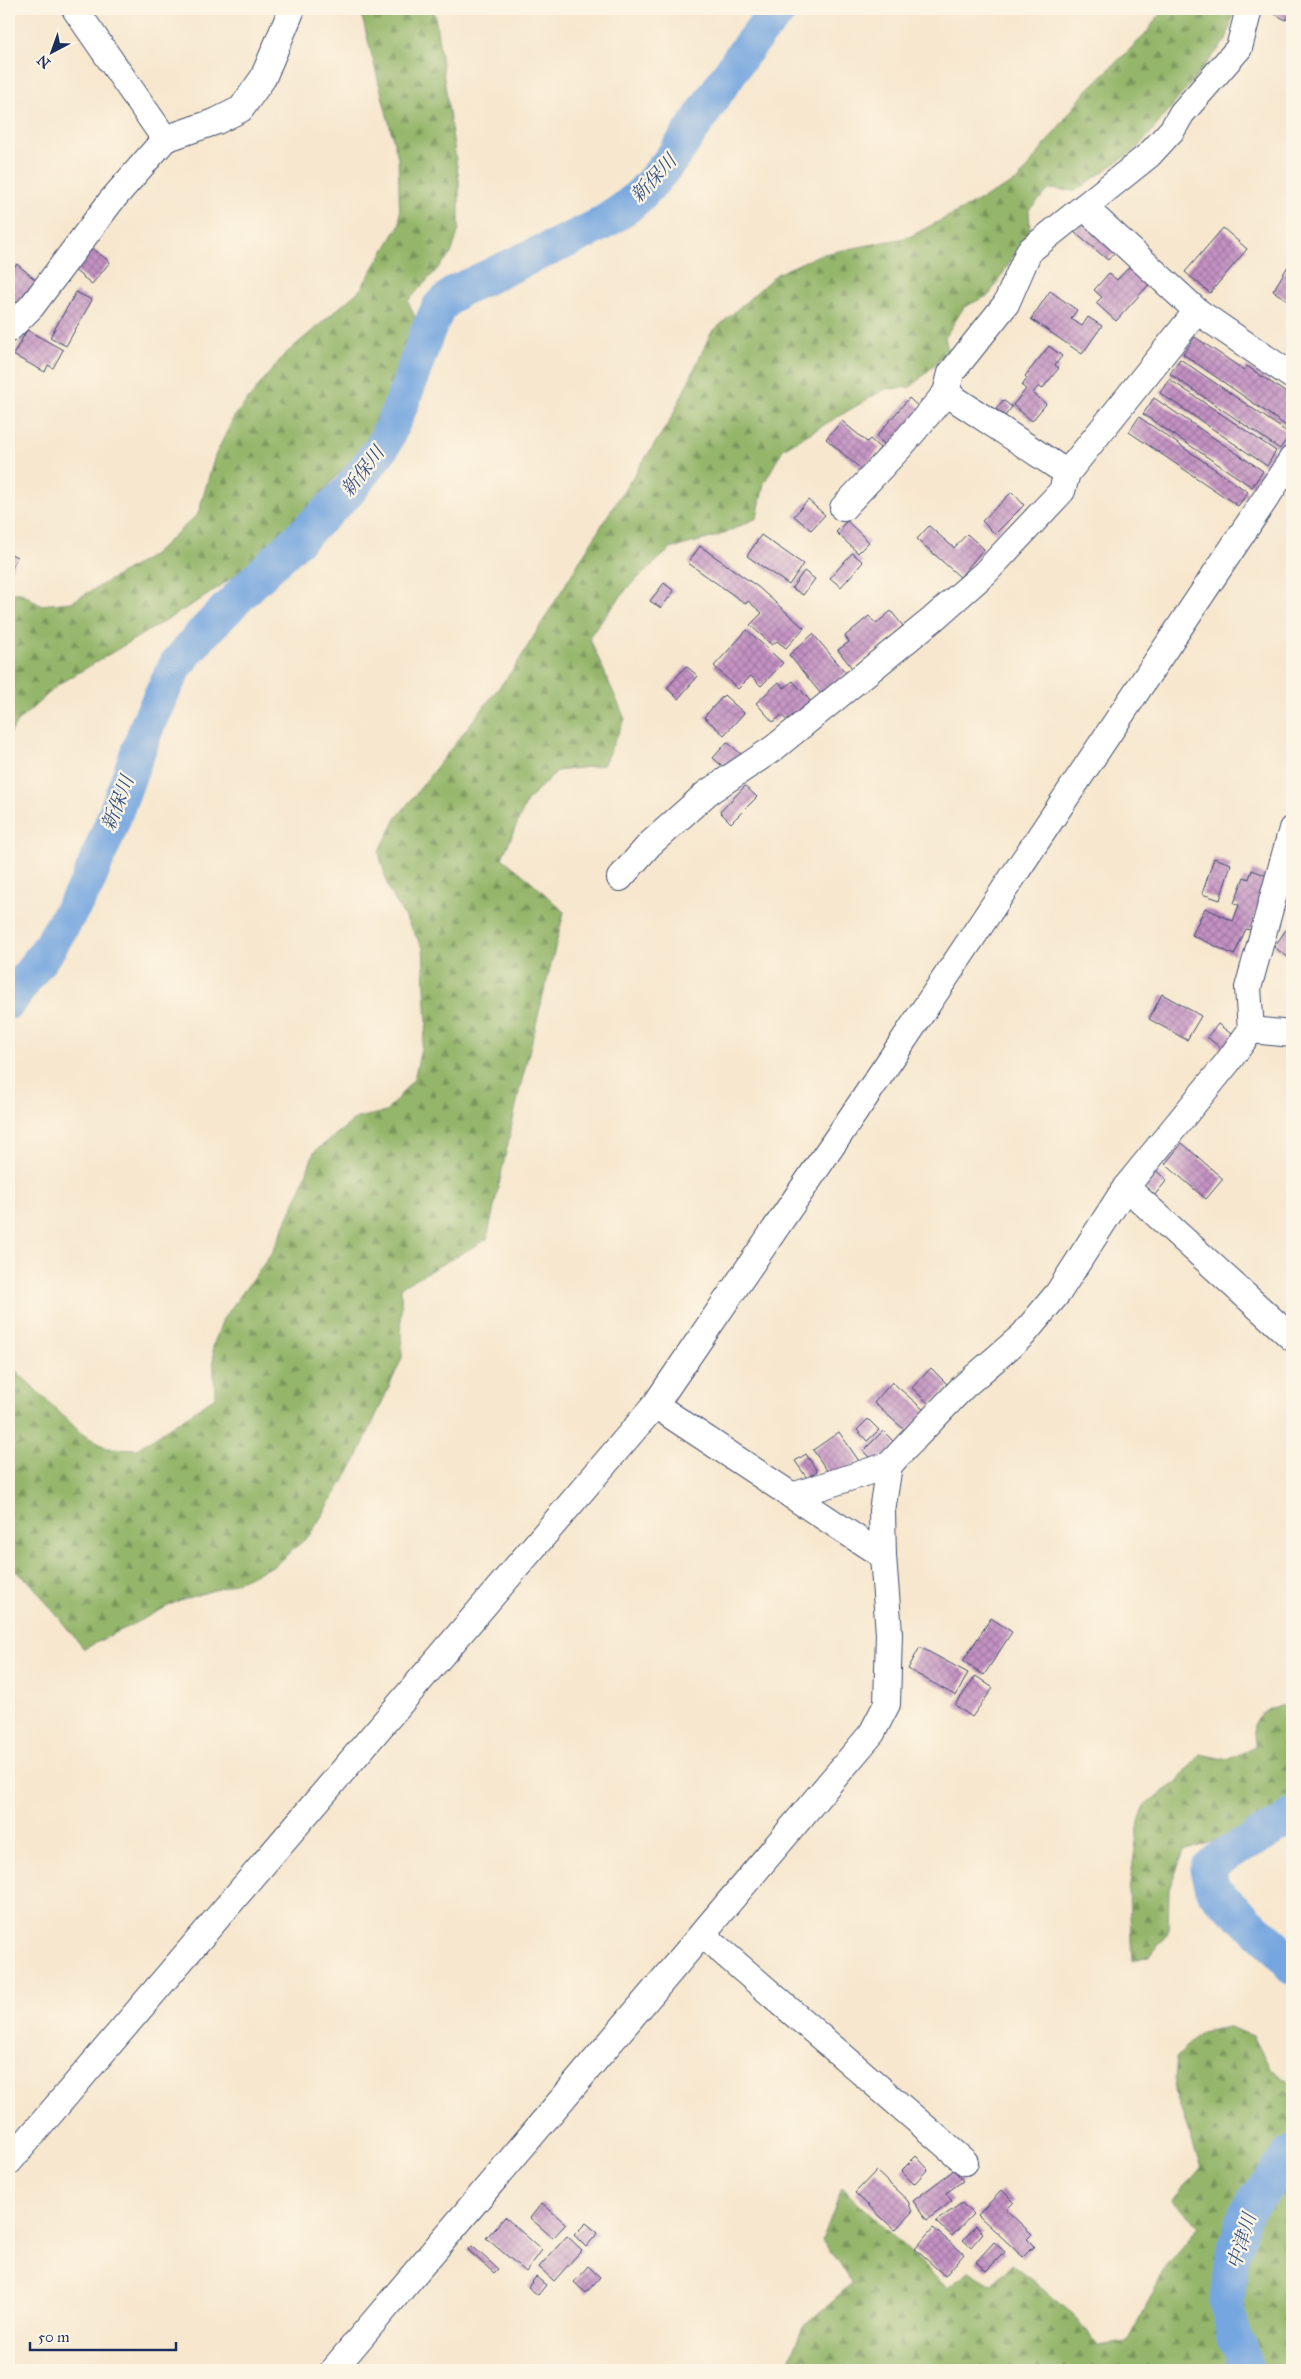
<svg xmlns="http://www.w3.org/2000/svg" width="1301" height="2379" font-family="'IM FELL Great Primer','Noto Serif JP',serif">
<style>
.forest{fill:url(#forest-firs);stroke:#587264}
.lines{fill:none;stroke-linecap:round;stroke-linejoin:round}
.river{stroke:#74a6df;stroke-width:35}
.building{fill:url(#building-cross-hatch)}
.minor-casing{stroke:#3c4b6f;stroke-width:28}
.minor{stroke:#fff;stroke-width:26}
.labels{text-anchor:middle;stroke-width:4.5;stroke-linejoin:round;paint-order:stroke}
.water-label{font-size:19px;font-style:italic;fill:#365385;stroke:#fcf5e5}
</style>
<defs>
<pattern id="forest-firs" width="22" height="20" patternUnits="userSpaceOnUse" patternTransform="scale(1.25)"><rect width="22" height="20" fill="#94b66a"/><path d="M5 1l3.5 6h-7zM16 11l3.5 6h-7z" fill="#78945a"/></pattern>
<pattern id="building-cross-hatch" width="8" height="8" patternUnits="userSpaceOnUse" patternTransform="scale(1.25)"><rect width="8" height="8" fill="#c492c3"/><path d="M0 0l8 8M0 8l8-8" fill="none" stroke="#9e78a2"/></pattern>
</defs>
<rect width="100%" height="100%" fill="#fcf5e5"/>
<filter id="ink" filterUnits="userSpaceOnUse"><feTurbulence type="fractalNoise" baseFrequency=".02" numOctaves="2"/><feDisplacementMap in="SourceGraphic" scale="10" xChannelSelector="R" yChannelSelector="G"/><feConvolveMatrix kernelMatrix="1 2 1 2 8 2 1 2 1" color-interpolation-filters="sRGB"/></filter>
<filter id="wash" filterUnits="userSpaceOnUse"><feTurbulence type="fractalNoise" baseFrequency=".0096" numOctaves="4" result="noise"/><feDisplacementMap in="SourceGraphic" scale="20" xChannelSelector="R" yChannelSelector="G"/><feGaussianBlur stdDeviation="1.12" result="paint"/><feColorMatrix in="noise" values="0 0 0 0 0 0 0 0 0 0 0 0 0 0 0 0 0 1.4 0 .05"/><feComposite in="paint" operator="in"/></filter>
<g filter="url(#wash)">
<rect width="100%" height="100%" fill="#f7e7ce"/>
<g class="forest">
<path d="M 360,9 L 434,9 L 459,181 L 459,229 L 451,254 L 408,301 L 417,322 L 390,396 L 362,448 L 270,551 L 206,596 L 58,685 L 17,722 L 9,736 L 9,595 L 19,591 L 40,605 L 72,602 L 153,555 L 198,514 L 215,456 L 234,417 L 284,355 L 360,290 L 400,224 L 398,158 Z"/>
<path d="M 1163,9 L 1235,9 L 1226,40 L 1139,147 L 1075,191 L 1050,189 L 1029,210 L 1030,231 L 989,295 L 964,307 L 945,337 L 948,352 L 911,387 L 885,389 L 783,449 L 764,483 L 757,518 L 718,536 L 670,549 L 629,586 L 589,637 L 625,719 L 603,765 L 557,771 L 527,801 L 502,858 L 532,882 L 564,912 L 520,1088 L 487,1239 L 401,1287 L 402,1358 L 355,1462 L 310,1535 L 275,1565 L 228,1586 L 180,1600 L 84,1649 L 29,1581 L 9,1567 L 9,1367 L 14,1369 L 82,1434 L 107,1448 L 137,1449 L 215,1397 L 213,1346 L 223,1319 L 272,1253 L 301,1189 L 314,1152 L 357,1118 L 386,1112 L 414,1079 L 427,1024 L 423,948 L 389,890 L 379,852 L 396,819 L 515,667 L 608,515 L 671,419 L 711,333 L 777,274 L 819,255 L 909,237 L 1018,180 L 1087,90 L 1145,35 Z"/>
<path d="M 1292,1704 L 1292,1815 L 1184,1851 L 1169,1889 L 1168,1933 L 1151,1955 L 1132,1961 L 1129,1891 L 1139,1821 L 1146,1804 L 1175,1784 L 1200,1754 L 1228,1760 L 1255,1746 C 1255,1740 1253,1731 1254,1725 C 1257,1709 1279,1706 1292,1704 Z"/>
<path d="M 1229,2027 L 1253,2036 L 1270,2068 L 1292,2084 L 1292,2370 L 785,2370 L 803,2327 L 852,2283 L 837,2259 L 822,2241 L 842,2188 L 948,2288 L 969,2271 L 992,2285 L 1012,2264 L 1074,2315 L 1098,2346 L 1127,2342 L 1168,2264 L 1199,2227 L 1173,2200 L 1201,2168 L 1174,2090 L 1177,2056 L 1201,2032 Z"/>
</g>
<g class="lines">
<g class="river">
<path d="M 9,1002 L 50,946 L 87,884 L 110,828 L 149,721 L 175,666 L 200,636 L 250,585 L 348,492 L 383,446 L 402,403 L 427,333 L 439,307 L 457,291 C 484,279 510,266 537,254 C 574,238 615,222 644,191 C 697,136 727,62 781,9"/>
<path d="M 1292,1816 L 1285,1822 L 1217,1860 L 1208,1868 L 1213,1890 L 1276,1947 L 1292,1968"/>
<path d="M 1247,2370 L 1241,2349 L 1234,2338 L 1227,2303 L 1232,2256 L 1247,2211 L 1292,2152"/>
</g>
</g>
<g id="blocks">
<g class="building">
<path d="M 1265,9 L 1292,9 L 1286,20 Z"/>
<path d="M 1085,219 L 1119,248 L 1108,260 L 1074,232 Z"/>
<path d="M 1223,228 L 1247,249 L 1210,293 L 1185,272 Z"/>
<path d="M 92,248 L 110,262 L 92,284 L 74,270 Z"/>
<path d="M 1135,261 L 1154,279 L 1116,321 L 1096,303 L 1102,297 L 1094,290 L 1109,273 L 1117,280 Z"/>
<path d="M 17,264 L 38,282 L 9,314 L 9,274 Z"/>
<path d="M 1288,266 L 1292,269 L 1292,303 L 1273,291 Z"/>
<path d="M 1050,291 L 1077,310 L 1071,319 L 1082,326 L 1088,317 L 1102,326 L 1082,354 L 1031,319 Z"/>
<path d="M 76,292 L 92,300 L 66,346 L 50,337 Z"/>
<path d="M 27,330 L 63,350 L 53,368 L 48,365 L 45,372 L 13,355 Z"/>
<path d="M 1195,337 L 1244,370 L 1247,366 L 1292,397 L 1292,430 L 1183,354 Z"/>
<path d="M 1049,346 L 1062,356 L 1055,365 L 1059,368 L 1042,389 L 1039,386 L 1033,393 L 1046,404 L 1032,421 L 1013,405 L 1026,389 L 1022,386 L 1027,378 L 1025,376 Z"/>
<path d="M 1180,359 L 1290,434 L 1280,449 L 1170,374 Z"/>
<path d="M 1169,379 L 1276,451 L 1267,466 L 1160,393 Z"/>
<path d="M 909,398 L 921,409 L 889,448 L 876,437 Z"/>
<path d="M 1154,398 L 1263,471 L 1252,487 L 1143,414 Z"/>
<path d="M 1003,400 L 1012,407 L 1005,416 L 996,409 Z"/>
<path d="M 1139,417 L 1248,492 L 1238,506 L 1129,432 Z"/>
<path d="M 842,421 L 867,442 L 870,439 L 880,448 L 862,470 L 826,439 Z"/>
<path d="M 1012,492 L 1024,505 L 995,534 L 982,521 Z"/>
<path d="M 808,500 L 825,515 L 811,530 L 794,516 Z"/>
<path d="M 847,521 L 869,542 L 858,553 L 836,532 Z"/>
<path d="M 929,526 L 954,548 L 967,534 L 984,549 L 960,577 L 917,539 Z"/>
<path d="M 761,535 L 803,564 L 789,585 L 747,556 Z"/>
<path d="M 700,546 L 758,587 L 804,628 L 786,648 L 777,641 L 772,645 L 750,625 L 762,613 L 748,601 L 746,604 L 688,563 Z"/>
<path d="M 9,553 L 17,557 L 9,574 Z"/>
<path d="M 852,553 L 863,562 L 841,587 L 830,578 Z"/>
<path d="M 804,571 L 815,579 L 803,595 L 792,588 Z"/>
<path d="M 664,583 L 674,591 L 661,608 L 650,601 Z"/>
<path d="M 891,611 L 903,626 L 852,668 L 838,650 L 849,642 L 845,636 L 869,616 L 876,624 Z"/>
<path d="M 747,630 L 783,663 L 761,686 L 751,676 L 738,689 L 714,666 Z"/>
<path d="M 813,634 L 846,673 L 821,694 L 789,655 Z"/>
<path d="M 686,666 L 698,676 L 678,699 L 667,688 Z"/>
<path d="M 793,681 L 812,703 L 789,723 L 782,715 L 773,722 L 756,703 L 779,682 L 784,688 Z"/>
<path d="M 724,695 L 744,713 L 724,735 L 704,717 Z"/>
<path d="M 727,742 L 741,754 L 727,770 L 713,758 Z"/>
<path d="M 745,786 L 757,797 L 731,823 L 720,812 Z"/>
<path d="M 1214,858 L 1231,864 L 1220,900 L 1202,894 Z"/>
<path d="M 1252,870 L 1270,877 L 1250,930 L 1246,929 L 1234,955 L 1192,935 L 1205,908 L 1233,921 L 1239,905 L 1234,903 L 1244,877 L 1249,879 Z"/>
<path d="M 1288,927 L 1292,930 L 1292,960 L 1274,947 Z"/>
<path d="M 1162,994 L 1201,1016 L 1187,1040 L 1149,1019 Z"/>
<path d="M 1218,1024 L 1234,1036 L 1223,1050 L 1207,1037 Z"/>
<path d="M 1182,1143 L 1223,1179 L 1206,1199 L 1165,1164 Z"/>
<path d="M 1155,1170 L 1167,1180 L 1154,1196 L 1142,1185 Z"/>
<path d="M 931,1368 L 949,1386 L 930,1405 L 912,1388 Z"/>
<path d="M 892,1382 L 925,1411 L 907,1432 L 874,1403 Z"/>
<path d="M 868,1419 L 879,1430 L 867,1441 L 857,1430 Z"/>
<path d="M 883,1431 L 896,1444 L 876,1464 L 863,1451 Z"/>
<path d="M 839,1432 L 859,1461 L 833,1479 L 813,1450 Z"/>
<path d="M 806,1454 L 817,1471 L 807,1478 L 795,1461 Z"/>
<path d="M 991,1618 L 1012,1632 L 984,1675 L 963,1661 Z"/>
<path d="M 920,1647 L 968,1673 L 956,1696 L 908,1669 Z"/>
<path d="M 976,1676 L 993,1688 L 972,1717 L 955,1705 Z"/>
<path d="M 916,2156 L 928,2169 L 914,2184 L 901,2171 Z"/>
<path d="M 954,2170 L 963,2181 L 946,2193 L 952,2201 L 927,2220 L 913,2201 Z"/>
<path d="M 876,2171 L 908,2201 L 912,2212 L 895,2230 L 855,2193 Z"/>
<path d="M 1002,2190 L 1014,2202 L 1006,2210 L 1032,2234 L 1027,2239 L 1034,2246 L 1023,2257 L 978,2215 Z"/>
<path d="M 542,2203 L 566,2224 L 553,2238 L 530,2218 Z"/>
<path d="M 962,2203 L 973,2214 L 952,2236 L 936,2221 Z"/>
<path d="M 505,2217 L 542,2250 L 526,2272 L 486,2238 Z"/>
<path d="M 586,2223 L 598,2233 L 586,2247 L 574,2235 Z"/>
<path d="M 976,2226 L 983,2233 L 971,2247 L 963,2240 Z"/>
<path d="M 933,2228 L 964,2254 L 945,2276 L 915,2249 Z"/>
<path d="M 567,2236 L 582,2250 L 554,2281 L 539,2267 Z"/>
<path d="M 994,2242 L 1005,2252 L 986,2271 L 976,2262 Z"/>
<path d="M 472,2246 L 498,2269 L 494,2273 L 468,2250 Z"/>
<path d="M 588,2266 L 600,2277 L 586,2293 L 574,2282 Z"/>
<path d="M 536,2277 L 546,2285 L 538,2295 L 528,2287 Z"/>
</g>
</g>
</g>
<g filter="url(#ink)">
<use href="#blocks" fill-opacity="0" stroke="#3c4b6f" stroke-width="1"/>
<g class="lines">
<defs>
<g id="minor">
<path d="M 75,9 L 165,139"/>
<path d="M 1084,207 L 1197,311 L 1292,376"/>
<path d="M 9,329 L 32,306 L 111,201 L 165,139 L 217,121 L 241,109 L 263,78 L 292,9"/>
<path d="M 1067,473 L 946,393 L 951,373 L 1006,304 L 1029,251 L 1149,155 L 1172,130 L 1182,113 L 1239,48 L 1249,9"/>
<path d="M 843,508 L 901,446 L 946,393"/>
<path d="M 620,878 L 650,844 L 707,793 L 774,748 L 933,619 L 985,573 L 1062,491 L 1067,473 L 1197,311"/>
<path d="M 1251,1030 L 1292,1034"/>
<path d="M 1126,1187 L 1292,1338"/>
<path d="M 655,1405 L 883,1556"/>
<path d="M 792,1496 L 889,1465 L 962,1388 L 1023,1335 L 1058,1293 L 1126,1187 L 1227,1063 L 1251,1030 L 1248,988 L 1292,829"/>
<path d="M 703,1935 L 965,2162"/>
<path d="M 9,2162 L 655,1405 L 889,1062 L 1292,459"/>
<path d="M 333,2370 L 872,1733 L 887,1704 L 889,1633 L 883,1556 L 882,1511 L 889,1465"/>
</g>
</defs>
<use href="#minor" class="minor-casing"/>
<use href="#minor" class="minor"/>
</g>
</g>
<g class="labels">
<g class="water-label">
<text transform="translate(653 178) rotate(-47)" y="7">新保川</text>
<text transform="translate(362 471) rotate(-52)" y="7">新保川</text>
<text transform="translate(117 803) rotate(-69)" y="7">新保川</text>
<text transform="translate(1241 2241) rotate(-73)" y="7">中津川</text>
</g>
</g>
<rect width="1301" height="2379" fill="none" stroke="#fcf5e5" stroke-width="30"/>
<g transform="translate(52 52) rotate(221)" stroke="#fcf5e5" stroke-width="4" paint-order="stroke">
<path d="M0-4L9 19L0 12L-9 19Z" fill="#1b2f5e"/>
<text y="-8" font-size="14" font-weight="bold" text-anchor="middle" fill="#1b2f5e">N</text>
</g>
<path d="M30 2342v8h146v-8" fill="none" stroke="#1b2f5e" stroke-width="2.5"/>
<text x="38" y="2342" font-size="15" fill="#1b2f5e" stroke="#fcf5e5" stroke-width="4" paint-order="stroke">50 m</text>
</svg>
